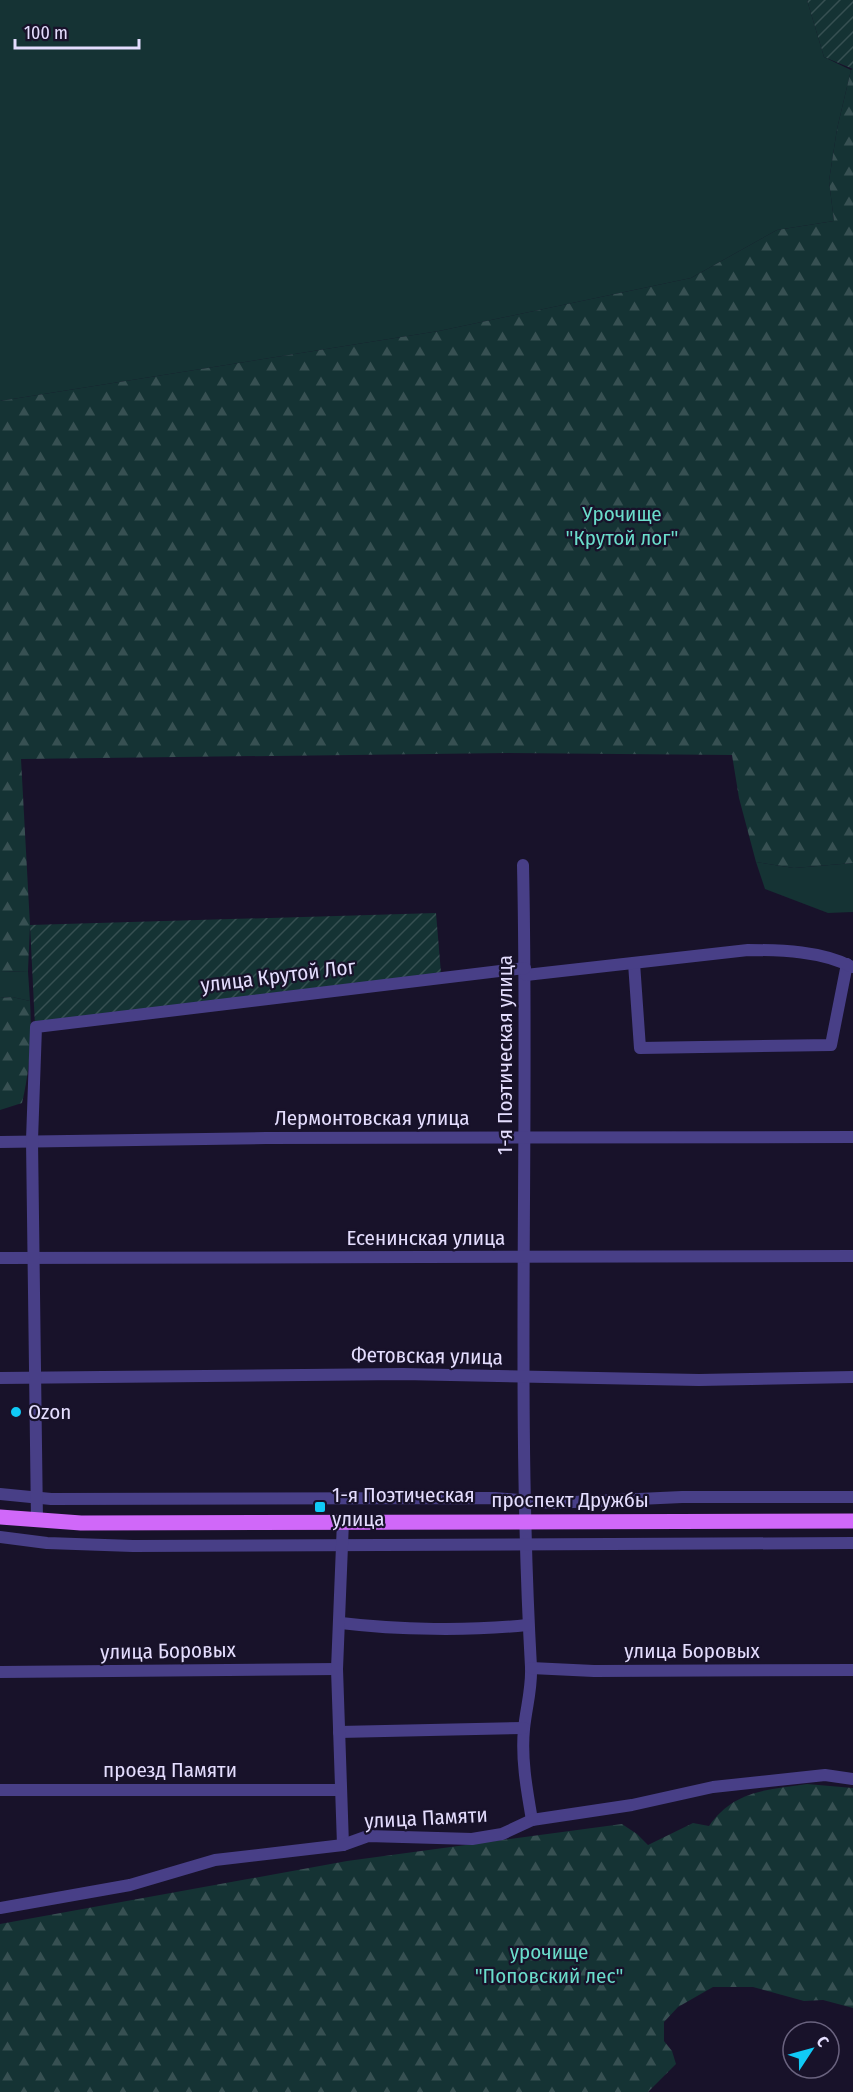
<svg xmlns="http://www.w3.org/2000/svg" width="853" height="2092" font-family="'Fira Sans Condensed',sans-serif">
<style>
.green{fill:#153334}
.forest{fill:url(#forest-firs)}
.garden{fill:url(#garden-furrows)}
.lines{fill:none;stroke-linecap:round;stroke-linejoin:round}
.minor{stroke:#483f87;stroke-width:12}
.major{stroke:#d068f9;stroke-width:15}
.poi-dot{fill:#10caf6;stroke:#18122a;stroke-width:2}
.labels{text-anchor:middle;stroke-width:4.5;stroke-linejoin:round;paint-order:stroke}
.park-label{font-size:21px;fill:#6addcb;stroke:#18122a}
.street-label{font-size:21px;fill:#e4ddfe;stroke:#18122a}
.poi-label{font-size:21px;fill:#e4ddfe;stroke:#18122a;text-anchor:start}
</style>
<defs>
<pattern id="forest-firs" width="22" height="20" patternUnits="userSpaceOnUse" patternTransform="scale(1.5)"><rect width="22" height="20" fill="#153334"/><path d="M5 1l3.5 6h-7zM16 11l3.5 6h-7z" fill="#375052"/></pattern>
<pattern id="garden-furrows" width="10" height="10" patternUnits="userSpaceOnUse" patternTransform="scale(1.5)"><rect width="10" height="10" fill="#153334"/><path d="M-1 1l2-2M0 10L10 0M9 11l2-2" fill="none" stroke="#375052"/></pattern>
</defs>
<rect width="100%" height="100%" fill="#18122a"/>
<g class="green">
<path d="M 0,0 L 807,0 L 824,57 L 851,70 L 837,129 L 829,181 L 834,221 L 777,230 L 691,278 L 439,331 L 0,401 Z"/>
<path d="M 756,862 L 794,868 L 853,863 L 853,912 L 828,913 L 765,889 Z"/>
<path d="M 28,971 L 30,1001 L 12,997 L 0,998 L 0,972 Z"/>
</g>
<g class="forest">
<path d="M 853,69 L 853,863 L 794,868 L 756,862 L 739,798 L 732,755 L 508,753 L 21,759 L 30,925 L 28,971 L 0,972 L 0,401 L 439,331 L 691,278 L 777,230 L 834,221 L 829,181 L 837,129 L 851,70 Z"/>
<path d="M 12,997 L 30,1001 C 32,1036 30,1069 22,1103 L 0,1110 L 0,998 Z"/>
<path d="M 807,1784 L 853,1788 L 853,2008 L 823,2000 L 804,2001 L 753,1987 L 713,1987 L 678,2007 L 664,2022 L 664,2041 L 672,2051 L 676,2064 L 648,2092 L 0,2092 L 0,1924 L 347,1861 L 622,1824 L 637,1834 L 648,1845 L 693,1823 L 709,1826 C 734,1790 767,1790 807,1784 Z"/>
</g>
<g class="garden">
<path d="M 807,0 L 853,0 L 853,69 L 824,57 Z"/>
<path d="M 436,913 L 441,973 L 35,1026 L 30,925 Z"/>
</g>
<g class="lines">
<g class="minor">
<path d="M 523,865 C 529,1132 516,1401 531,1667 C 532,1689 526,1708 524,1729 C 521,1759 527,1791 532,1820"/>
<path d="M 634,963 L 640,1048 L 831,1045 L 847,964"/>
<path d="M 526,975 L 748,950 C 782,950 822,951 852,967"/>
<path d="M 0,1142 L 266,1138 L 853,1137"/>
<path d="M 0,1258 L 853,1256"/>
<path d="M 0,1378 L 403,1374 L 699,1380 L 853,1377"/>
<path d="M 0,1494 L 51,1499 L 495,1498 L 552,1503 L 682,1497 L 853,1497"/>
<path d="M 37,1521 L 32,1140 L 36,1027 L 525,968"/>
<path d="M 0,1537 L 47,1543 L 133,1546 L 853,1543"/>
<path d="M 341,1623 C 398,1630 470,1631 527,1625"/>
<path d="M 531,1668 L 594,1671 L 853,1670"/>
<path d="M 0,1672 L 337,1669"/>
<path d="M 339,1732 L 524,1728"/>
<path d="M 0,1790 L 339,1790"/>
<path d="M 343,1845 L 337,1669 L 343,1521"/>
<path d="M 0,1908 L 130,1885 L 215,1860 L 343,1845 L 368,1836 L 472,1839 L 502,1834 L 532,1820 L 632,1805 L 713,1787 L 825,1775 L 853,1779"/>
</g>
<path class="major" d="M 0,1517 L 81,1523 L 853,1521"/>
</g>
<g class="poi-dot">
<circle cx="16" cy="1412" r="6"/>
<rect x="314" y="1501" width="12" height="12" rx="3"/>
</g>
<g class="labels">
<g class="park-label">
<text x="622" y="521">Урочище<tspan x="622" dy="24">"Крутой лог"</tspan></text>
<text x="549" y="1959">урочище<tspan x="549" dy="24">"Поповский лес"</tspan></text>
</g>
<g class="street-label">
<text transform="translate(278 976) rotate(-7)" y="7">улица Крутой Лог</text>
<text transform="translate(505 1055) rotate(-90)" y="7">1-я Поэтическая улица</text>
<text x="372" y="1125">Лермонтовская улица</text>
<text x="426" y="1245">Есенинская улица</text>
<text transform="translate(427 1356) rotate(1)" y="7">Фетовская улица</text>
<text x="570" y="1507">проспект Дружбы</text>
<text transform="translate(168 1651) rotate(-1)" y="7">улица Боровых</text>
<text x="692" y="1658">улица Боровых</text>
<text x="170" y="1777">проезд Памяти</text>
<text transform="translate(426 1818) rotate(-3)" y="7">улица Памяти</text>
</g>
<g class="poi-label">
<text x="28" y="1419">Ozon</text>
<text x="332" y="1502">1-я Поэтическая<tspan x="332" dy="24">улица</tspan></text>
</g>
</g>
<g transform="translate(811 2050) rotate(54)"><circle r="28" fill="#18122a" stroke="#6a637f" stroke-width="1.5"/>
<path d="M0-4.5L10 22L0 15L-10 22Z" fill="#10caf6"/>
<text y="-9" font-size="16" font-weight="bold" text-anchor="middle" fill="#e4ddfe">С</text>
</g>
<path d="M15 39v9h124v-9" fill="none" stroke="#e4ddfe" stroke-width="3"/>
<text x="24" y="39" font-size="18" fill="#e4ddfe" stroke="#18122a" stroke-width="4.5" paint-order="stroke">100 m</text>
</svg>
